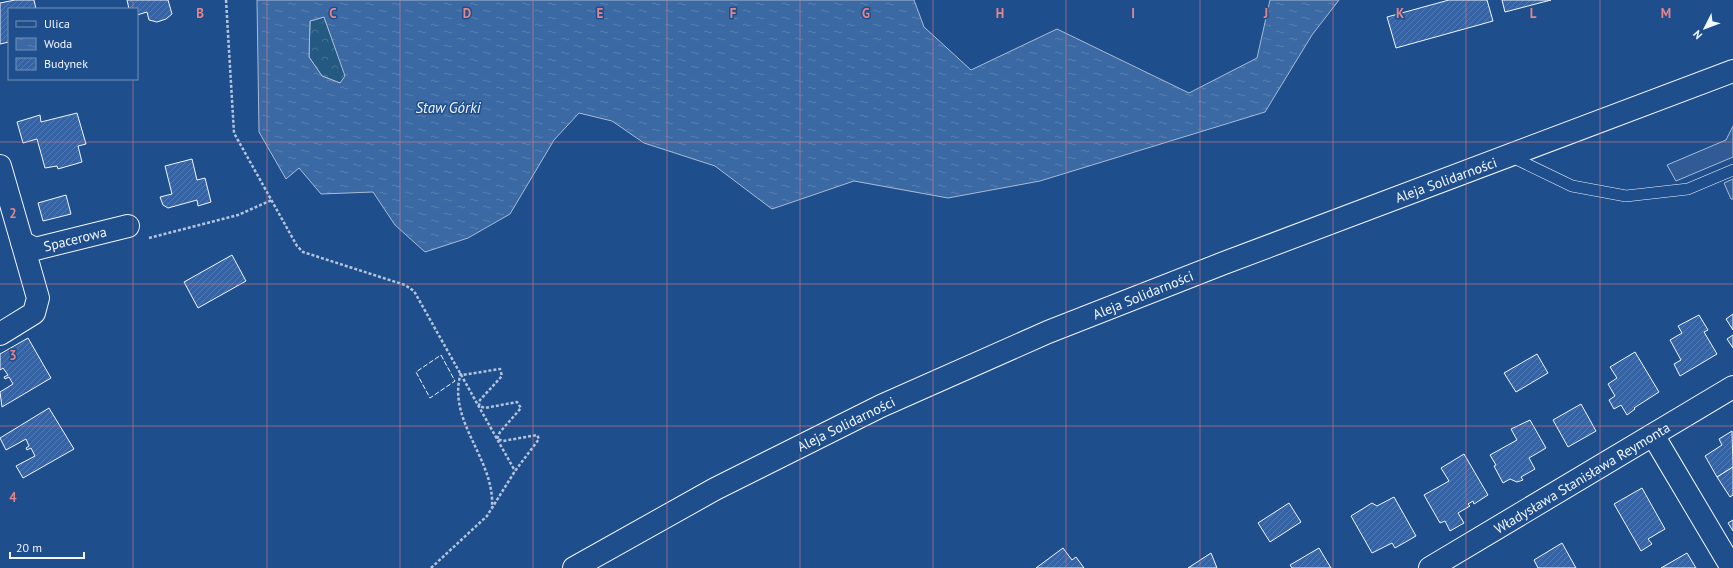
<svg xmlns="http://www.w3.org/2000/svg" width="1733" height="568" font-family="'PT Sans',sans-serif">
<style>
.forest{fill:url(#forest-crowns);stroke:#a8bbd7}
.parking{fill:#305b95;stroke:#a8bbd7}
.water{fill:url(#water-ripples);stroke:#a8bbd7;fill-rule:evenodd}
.building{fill:url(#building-hatch);stroke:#f2f6ff}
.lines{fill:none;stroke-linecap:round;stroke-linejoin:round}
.service-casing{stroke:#f2f6ff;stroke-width:12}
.minor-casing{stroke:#f2f6ff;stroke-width:24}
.primary-casing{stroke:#f2f6ff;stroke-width:24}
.path{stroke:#b3c4dc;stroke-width:2.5;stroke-dasharray:3 2;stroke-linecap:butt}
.service{stroke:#1f4e8c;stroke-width:11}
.minor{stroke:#1f4e8c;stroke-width:22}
.primary{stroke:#1f4e8c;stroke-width:22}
.fence{stroke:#f2f6ff;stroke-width:1;stroke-dasharray:5 2;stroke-linecap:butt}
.grid{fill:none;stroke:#e38589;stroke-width:1;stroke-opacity:0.55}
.labels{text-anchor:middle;stroke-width:3;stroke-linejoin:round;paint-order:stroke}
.street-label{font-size:14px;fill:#f2f6ff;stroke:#1f4e8c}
.water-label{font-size:15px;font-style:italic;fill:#f2f6ff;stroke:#1f4e8c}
.grid-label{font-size:13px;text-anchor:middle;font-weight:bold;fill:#e38589;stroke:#1f4e8c;stroke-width:3;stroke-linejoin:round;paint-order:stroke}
</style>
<defs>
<pattern id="forest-crowns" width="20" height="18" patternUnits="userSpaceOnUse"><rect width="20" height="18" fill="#245a82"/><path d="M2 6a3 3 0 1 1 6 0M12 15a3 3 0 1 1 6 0" fill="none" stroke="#447295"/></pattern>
<pattern id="water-ripples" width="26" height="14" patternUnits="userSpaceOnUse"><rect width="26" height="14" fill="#3b69a3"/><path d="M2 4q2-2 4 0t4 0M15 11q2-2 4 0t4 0" fill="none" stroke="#587fb1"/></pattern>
<pattern id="building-hatch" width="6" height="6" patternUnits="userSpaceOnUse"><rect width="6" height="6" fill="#3563a3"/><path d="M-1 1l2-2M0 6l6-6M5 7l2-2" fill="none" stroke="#537ab1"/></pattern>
</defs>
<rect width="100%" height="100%" fill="#1f4e8c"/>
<path class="forest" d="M 324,17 L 346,77 L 340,83 L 322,76 L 309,57 L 310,21 Z"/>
<g class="parking">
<path d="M 1733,126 L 1733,157 L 1676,181 L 1667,165 L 1726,140 Z"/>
<path d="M 1733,179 L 1733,199 L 1731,199 L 1724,183 Z"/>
</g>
<path class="water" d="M 257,0 L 914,0 L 924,27 L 971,70 L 1057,29 L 1189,93 L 1257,58 L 1270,0 L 1339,0 L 1312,35 L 1265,112 L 1040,181 L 948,198 L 854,181 L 772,209 L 715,166 L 644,143 L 612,121 L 579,113 L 554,140 L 510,214 L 468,238 L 425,252 L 395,225 L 373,192 L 321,194 L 299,168 L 286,179 L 259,132 ZM 324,17 L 345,76 L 340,83 L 322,76 L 309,57 L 310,21 Z"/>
<g class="building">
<path d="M 15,0 L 34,0 L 36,9 L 9,9 L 9,42 L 0,44 L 0,3 Z"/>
<path d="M 127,0 L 168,0 L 172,14 L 166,19 L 157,22 L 149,20 L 147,12 L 137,15 L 137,9 L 129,9 Z"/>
<path d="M 1449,0 L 1487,0 L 1493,21 L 1396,48 L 1387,17 Z"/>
<path d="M 1502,0 L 1551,0 L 1505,12 Z"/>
<path d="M 77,113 L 86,144 L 78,146 L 82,162 L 58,169 L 57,166 L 45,168 L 37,139 L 23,143 L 17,122 L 40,115 L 41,122 Z"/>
<path d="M 192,159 L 197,180 L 205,178 L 211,202 L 198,206 L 197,200 L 168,208 L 163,205 L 160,197 L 172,194 L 165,166 Z"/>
<path d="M 66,195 L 71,214 L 43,221 L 38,203 Z"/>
<path d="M 232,255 L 246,281 L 198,308 L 184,282 Z"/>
<path d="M 1733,314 L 1733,330 L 1726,319 Z"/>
<path d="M 1699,315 L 1708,330 L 1704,332 L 1717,354 L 1680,376 L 1674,364 L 1681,360 L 1670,340 L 1682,333 L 1678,326 Z"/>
<path d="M 1733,335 L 1733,348 L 1727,339 Z"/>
<path d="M 28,338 L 51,378 L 2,407 L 0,392 L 13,384 L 9,377 L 5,379 L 4,377 L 8,375 L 3,368 L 0,370 L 0,354 Z"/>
<path d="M 1635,352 L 1659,392 L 1634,408 L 1635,409 L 1627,415 L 1621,405 L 1614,409 L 1609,400 L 1615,396 L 1608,384 L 1617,378 L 1610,367 Z"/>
<path d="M 1537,354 L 1548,373 L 1516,392 L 1504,373 Z"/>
<path d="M 1581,404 L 1596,431 L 1568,447 L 1553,420 Z"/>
<path d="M 49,408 L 74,449 L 23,478 L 16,466 L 35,456 L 31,448 L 27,450 L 26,448 L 29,446 L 26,439 L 6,450 L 0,438 Z"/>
<path d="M 1530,420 L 1546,448 L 1529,458 L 1535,469 L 1521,477 L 1523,480 L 1517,482 L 1510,479 L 1503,483 L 1494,466 L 1496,465 L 1490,455 L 1517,440 L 1511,429 Z"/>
<path d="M 1732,431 L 1733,467 L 1717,477 L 1705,456 L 1722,445 L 1719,439 Z"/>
<path d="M 1464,454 L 1488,495 L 1474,504 L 1473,501 L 1468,504 L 1470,506 L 1458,513 L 1464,523 L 1450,531 L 1445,521 L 1440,523 L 1424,495 L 1449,481 L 1441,468 Z"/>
<path d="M 1733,467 L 1733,495 L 1730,497 L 1717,477 Z"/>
<path d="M 1642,488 L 1665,529 L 1648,539 L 1652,544 L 1641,551 L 1614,504 Z"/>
<path d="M 1394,497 L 1416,536 L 1395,548 L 1392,543 L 1372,553 L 1351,516 L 1372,503 L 1377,506 Z"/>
<path d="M 1289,503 L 1301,522 L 1270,542 L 1258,523 Z"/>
<path d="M 1733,520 L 1733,531 L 1728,523 Z"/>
<path d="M 1562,543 L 1576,568 L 1538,568 L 1534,560 Z"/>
<path d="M 1063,548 L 1072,560 L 1076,557 L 1084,568 L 1036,568 Z"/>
<path d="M 1319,548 L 1331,568 L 1292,568 L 1290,565 Z"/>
<path d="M 1211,553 L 1217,568 L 1188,568 Z"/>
<path d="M 1687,553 L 1696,568 L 1661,568 Z"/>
</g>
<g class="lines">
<defs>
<path id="service" d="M 1510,156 L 1572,186 L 1626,196 L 1688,189 L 1733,170"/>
<g id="minor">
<path d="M 0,166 L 22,242 L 35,249 L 128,226"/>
<path d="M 0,334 L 34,313 L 38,298 L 22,242"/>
<path d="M 1653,435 L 1732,568"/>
<path d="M 1430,568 L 1733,387"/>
</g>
<path id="primary" d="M 574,568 L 715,489 L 881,406 L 1048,332 L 1224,263 L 1733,71"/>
</defs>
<use href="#service" class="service-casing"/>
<use href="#minor" class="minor-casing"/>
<use href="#primary" class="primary-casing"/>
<g class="path">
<path d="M 226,0 L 234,133 L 297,246 L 303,252 L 405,285 L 414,291 L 515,471"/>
<path d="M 149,238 L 238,215 L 272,200"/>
<path d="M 461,373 C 446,420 495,459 492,507"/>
<path d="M 431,568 L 487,516 L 515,471 L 539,439 L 537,435 L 503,441 L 497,439 L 500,432 L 521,408 L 517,402 L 485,408 L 479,406 L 480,400 L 502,376 L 500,369 L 462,375"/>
</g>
<use href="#service" class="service"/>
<use href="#minor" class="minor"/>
<use href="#primary" class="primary"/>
<path class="fence" d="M 441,355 L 455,381 L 430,398 L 416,372 Z"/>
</g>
<path class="grid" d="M 133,0 L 133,9M 267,0 L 267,568M 400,0 L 400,568M 533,0 L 533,568M 667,0 L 667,568M 800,0 L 800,568M 933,0 L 933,568M 1066,0 L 1066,568M 1200,0 L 1200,568M 1333,0 L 1333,568M 1466,0 L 1466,568M 1600,0 L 1600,568M 133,79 L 133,568M 0,142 L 1733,142M 0,284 L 1733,284M 0,426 L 1733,426"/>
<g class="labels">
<g class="street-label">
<text transform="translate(1446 180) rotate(-20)" y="5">Aleja Solidarności</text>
<text transform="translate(75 239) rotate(-14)" y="5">Spacerowa</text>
<text transform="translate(1143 295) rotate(-22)" y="5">Aleja Solidarności</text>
<text transform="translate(846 424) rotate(-26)" y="5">Aleja Solidarności</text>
<text transform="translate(1582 478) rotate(-31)" y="5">Władysława Stanisława Reymonta</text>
</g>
<g class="water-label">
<text x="448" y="113">Staw Górki</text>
</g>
</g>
<g class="grid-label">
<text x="200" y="18">B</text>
<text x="333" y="18">C</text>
<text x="467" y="18">D</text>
<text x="600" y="18">E</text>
<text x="733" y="18">F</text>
<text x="866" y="18">G</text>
<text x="1000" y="18">H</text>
<text x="1133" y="18">I</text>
<text x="1266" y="18">J</text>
<text x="1400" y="18">K</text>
<text x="1533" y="18">L</text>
<text x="1666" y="18">M</text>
<text x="13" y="218">2</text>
<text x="13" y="360">3</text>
<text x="13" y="502">4</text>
</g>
<rect x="8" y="8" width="130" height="72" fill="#1f4e8c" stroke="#7391ba"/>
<rect x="16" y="21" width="20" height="6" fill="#1f4e8c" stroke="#7391ba"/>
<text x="44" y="28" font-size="12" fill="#f2f6ff">Ulica</text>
<rect x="16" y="38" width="20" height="12" fill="url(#water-ripples)" stroke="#7391ba"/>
<text x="44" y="48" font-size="12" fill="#f2f6ff">Woda</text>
<rect x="16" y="58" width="20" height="12" fill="url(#building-hatch)" stroke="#7391ba"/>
<text x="44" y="68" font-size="12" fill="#f2f6ff">Budynek</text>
<g transform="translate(1705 28) rotate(228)" stroke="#1f4e8c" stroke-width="3" paint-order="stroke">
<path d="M0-3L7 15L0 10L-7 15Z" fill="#f2f6ff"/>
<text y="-6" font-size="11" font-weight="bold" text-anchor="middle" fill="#f2f6ff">N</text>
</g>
<path d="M10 552v6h74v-6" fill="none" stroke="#f2f6ff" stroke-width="2"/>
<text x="16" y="552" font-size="12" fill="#f2f6ff" stroke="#1f4e8c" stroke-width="3" paint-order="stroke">20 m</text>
</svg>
